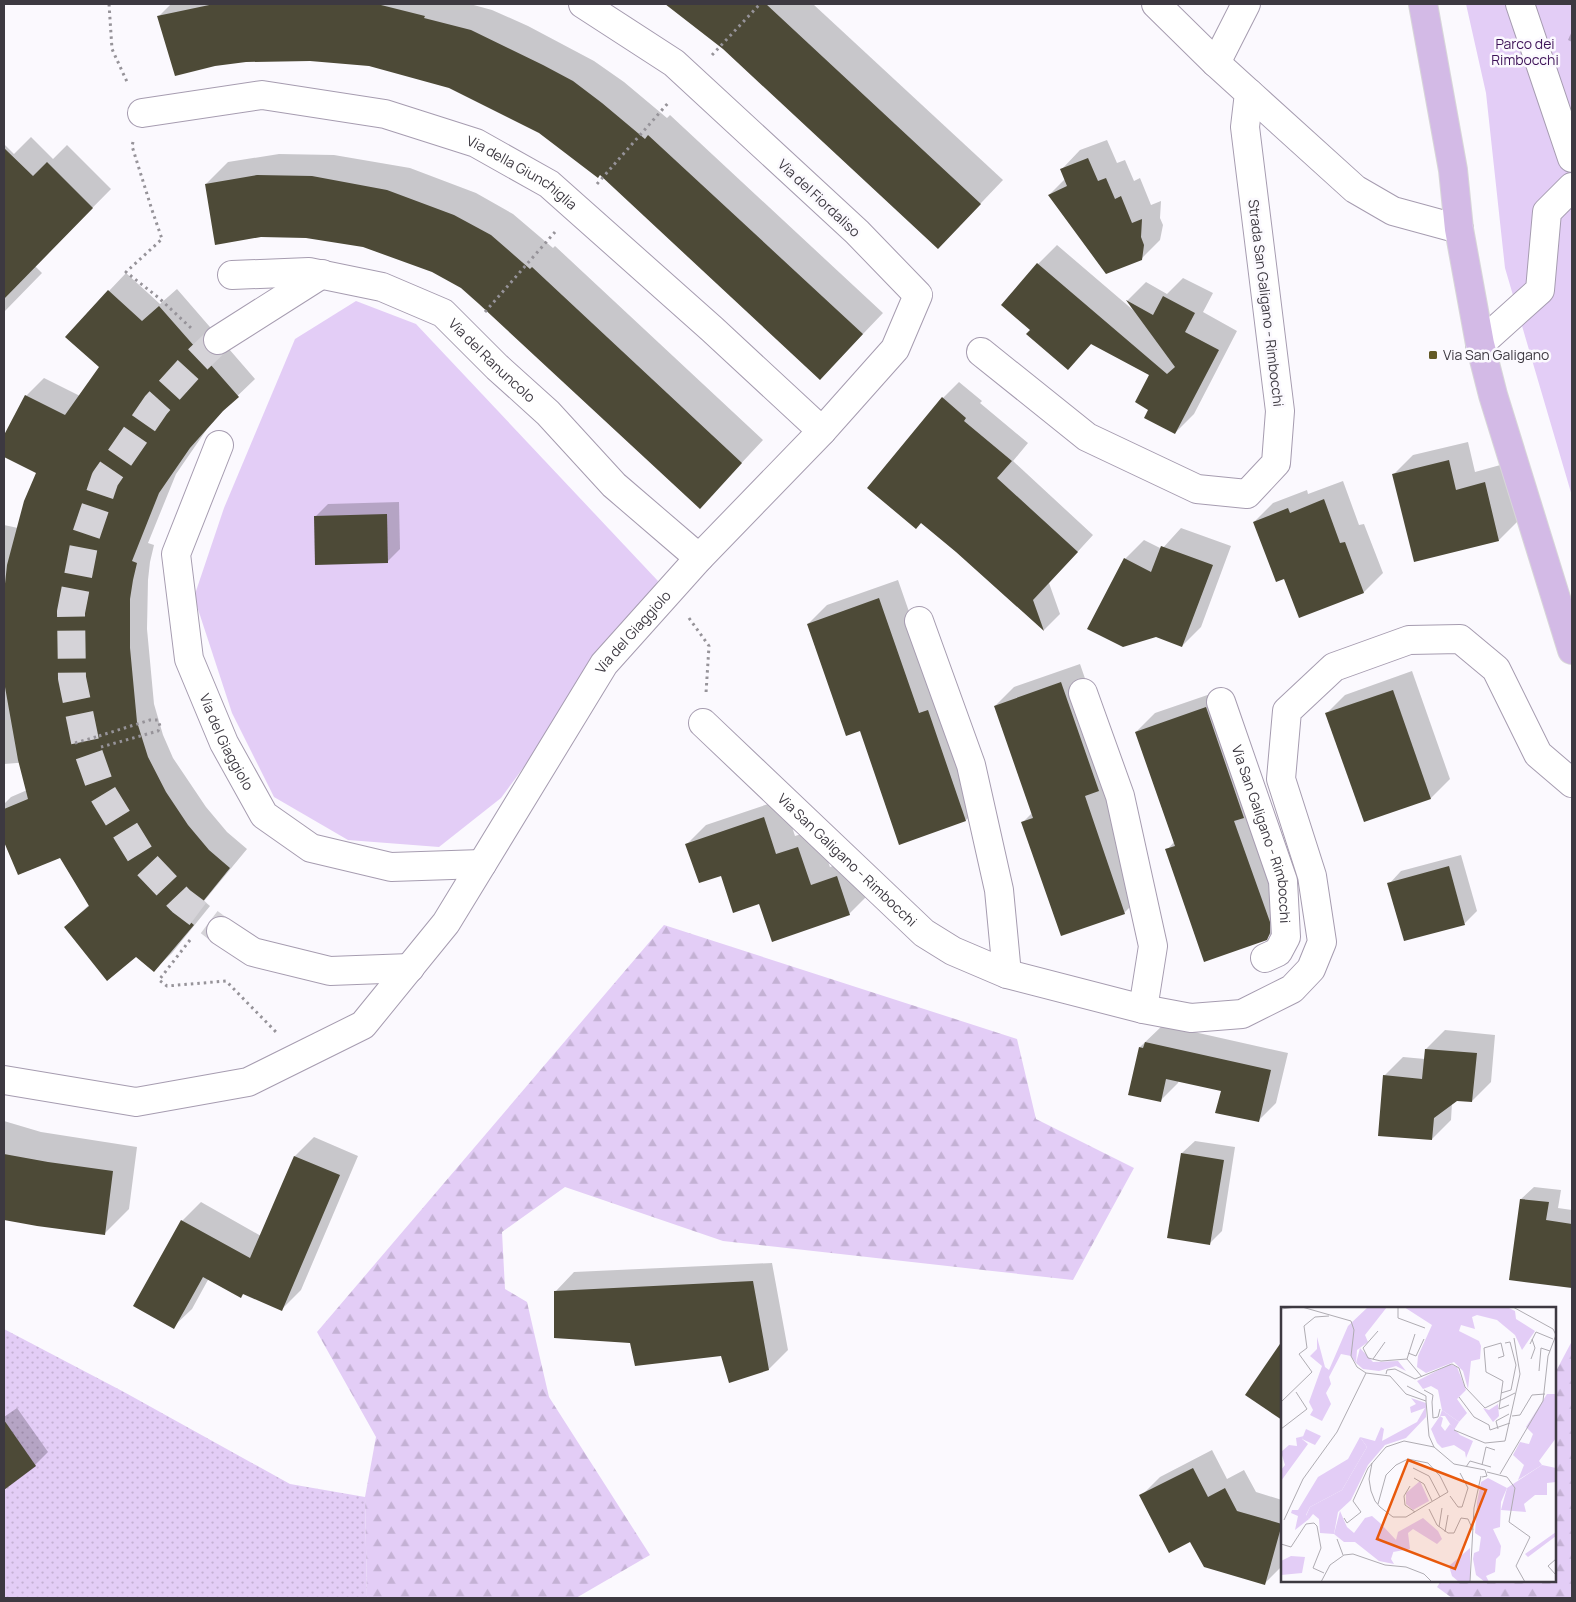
<svg xmlns="http://www.w3.org/2000/svg" width="1576" height="1602" font-family="Manrope,sans-serif">
<style>
.grass{fill:url(#grass-dots)}
.forest{fill:url(#forest-firs)}
.park{fill:#e3cdf6}
.shadow{fill:#0003}
.building{fill:#4d4a37}
.lines{fill:none;stroke-linecap:round;stroke-linejoin:round}
.minor-tunnel{stroke:#d5d3d8;stroke-width:28;stroke-dasharray:28 14;stroke-linecap:butt}
.minor-casing{stroke:#a69cb0;stroke-width:30}
.major-casing{stroke:#d8d7d9;stroke-width:30}
.path{stroke:#969399;stroke-width:3;stroke-dasharray:2.5 4;stroke-linecap:butt}
.minor{stroke:#fff;stroke-width:28}
.major{stroke:#d3bae6;stroke-width:28}
.path-bridge{stroke:#969399;stroke-width:3;stroke-dasharray:2.5 4;stroke-linecap:butt}
.poi-dot{fill:#625925;stroke:#fbf9fe;stroke-width:2}
.labels{text-anchor:middle;stroke-width:5;stroke-linejoin:round;paint-order:stroke}
.park-label{font-size:14px;fill:#3e1358;stroke:#fbf9fe}
.street-label{font-size:14px;fill:#3d3941;stroke:#fbf9fe}
.poi-label{font-size:14px;fill:#3d3941;stroke:#fbf9fe;text-anchor:start}
.inset-road{fill:none;stroke:#afacb2;stroke-width:1}
.view{fill:#e8590c;fill-opacity:0.15;stroke:#e8590c;stroke-width:2.5}
.inset-edge{fill:none;stroke:#3d3941;stroke-width:2.5}
</style>
<defs>
<pattern id="grass-dots" width="8" height="8" patternUnits="userSpaceOnUse" patternTransform="scale(1.25)"><rect width="8" height="8" fill="#e3cdf6"/><path d="M2 2h.1M6 6h.1" fill="none" stroke="#c4b1d4" stroke-width="1.8" stroke-linecap="round"/></pattern>
<pattern id="forest-firs" width="22" height="20" patternUnits="userSpaceOnUse" patternTransform="scale(1.25)"><rect width="22" height="20" fill="#e3cdf6"/><path d="M5 1l3.5 6h-7zM16 11l3.5 6h-7z" fill="#c4b1d4"/></pattern>
</defs>
<rect width="100%" height="100%" fill="#fbf9fe"/>
<path class="grass" d="M 4,1329 L 124,1392 L 290,1484 L 365,1497 L 367,1598 L 4,1598 Z"/>
<g class="forest">
<path d="M 664,925 L 1017,1039 L 1036,1119 L 1134,1168 L 1073,1280 L 723,1241 L 565,1187 L 502,1232 L 505,1289 L 527,1302 L 549,1397 L 650,1555 L 576,1598 L 367,1598 L 365,1497 L 376,1437 L 317,1332 Z"/>
<path d="M 1572,1341 L 1572,1598 L 1452,1598 L 1437,1587 L 1441,1581 L 1555,1581 L 1555,1373 Z"/>
</g>
<g class="park">
<path d="M 1466,4 L 1572,4 L 1572,496 L 1505,268 L 1486,93 Z"/>
<path d="M 356,301 L 416,324 L 658,581 L 640,609 L 501,798 L 439,847 L 348,840 L 274,797 L 232,713 L 194,597 L 224,508 L 295,339 Z"/>
</g>
<g class="shadow">
<path d="M 171,4 L 470,4 L 492,10 L 528,26 L 594,61 L 624,82 L 667,118 L 670,115 L 883,313 L 841,357 L 600,173 L 540,132 L 450,87 L 422,78 L 159,16 Z"/>
<path d="M 666,4 L 813,4 L 1003,180 L 961,224 Z"/>
<path d="M 1572,31 L 1572,42 L 1568,40 Z"/>
<path d="M 31,137 L 53,159 L 67,145 L 111,189 L 35,266 L 42,273 L 4,312 L 4,144 L 14,154 Z"/>
<path d="M 1107,140 L 1117,163 L 1125,160 L 1134,181 L 1140,178 L 1151,205 L 1161,201 L 1160,218 L 1163,225 L 1160,240 L 1141,259 L 1049,195 L 1065,179 L 1062,169 L 1080,150 Z"/>
<path d="M 279,154 L 334,155 L 410,168 L 476,193 L 513,214 L 553,248 L 555,246 L 763,440 L 721,485 L 462,287 L 433,271 L 206,184 L 228,162 Z"/>
<path d="M 1057,245 L 1133,310 L 1127,301 L 1146,282 L 1167,294 L 1183,278 L 1213,293 L 1203,312 L 1237,331 L 1194,414 L 1175,433 L 1150,409 L 1151,374 L 1092,343 L 1068,368 L 1032,330 L 1003,305 L 1038,264 Z"/>
<path d="M 126,273 L 160,304 L 177,289 L 255,379 L 230,403 L 207,429 L 176,474 L 148,543 L 154,545 L 150,562 L 148,580 L 147,629 L 154,704 L 163,735 L 173,758 L 206,807 L 227,832 L 247,849 L 204,901 L 210,906 L 172,953 L 154,970 L 136,956 L 65,927 L 90,904 L 61,857 L 19,874 L 4,838 L 4,804 L 11,797 L 106,756 L 4,764 L 4,525 L 18,528 L 37,473 L 4,455 L 4,438 L 26,396 L 44,378 L 80,396 L 100,367 L 109,291 Z"/>
<path d="M 959,382 L 982,401 L 980,403 L 1028,443 L 1013,461 L 1093,535 L 1049,583 L 1060,614 L 1044,630 L 957,551 L 943,398 Z"/>
<path d="M 1468,442 L 1475,472 L 1504,464 L 1518,521 L 1499,540 L 1394,474 L 1413,455 Z"/>
<path d="M 1343,481 L 1359,525 L 1364,524 L 1383,573 L 1364,592 L 1300,616 L 1285,577 L 1254,522 L 1273,503 L 1307,490 L 1308,494 Z"/>
<path d="M 399,502 L 400,549 L 388,561 L 315,517 L 328,504 Z"/>
<path d="M 1181,528 L 1231,546 L 1201,627 L 1182,646 L 1125,559 L 1144,540 L 1162,549 Z"/>
<path d="M 898,580 L 938,695 L 985,801 L 966,820 L 861,729 L 808,624 L 827,605 Z"/>
<path d="M 1080,664 L 1117,771 L 1143,894 L 1124,913 L 1023,822 L 1032,813 L 995,706 L 1014,687 Z"/>
<path d="M 1412,671 L 1450,779 L 1431,798 L 1364,821 L 1327,713 L 1345,695 Z"/>
<path d="M 1225,689 L 1263,798 L 1285,919 L 1266,939 L 1167,850 L 1174,842 L 1136,732 L 1155,713 Z"/>
<path d="M 783,799 L 795,836 L 817,829 L 830,867 L 856,858 L 868,895 L 849,914 L 760,902 L 721,874 L 687,844 L 706,825 Z"/>
<path d="M 1461,855 L 1477,911 L 1465,923 L 1405,940 L 1389,884 L 1401,871 Z"/>
<path d="M 1163,1025 L 1288,1053 L 1276,1103 L 1258,1121 L 1222,1090 L 1179,1080 L 1178,1083 L 1160,1101 L 1140,1047 Z"/>
<path d="M 1445,1030 L 1495,1035 L 1491,1082 L 1472,1101 L 1457,1100 L 1452,1103 L 1451,1120 L 1432,1139 L 1384,1076 L 1403,1057 L 1425,1059 L 1426,1049 Z"/>
<path d="M 4,1121 L 41,1132 L 137,1147 L 129,1209 L 104,1234 L 38,1225 L 4,1217 Z"/>
<path d="M 314,1137 L 358,1156 L 301,1290 L 282,1309 L 209,1278 L 192,1309 L 173,1327 L 182,1221 L 201,1202 L 261,1236 L 295,1156 Z"/>
<path d="M 1195,1141 L 1235,1147 L 1222,1231 L 1209,1244 L 1182,1153 Z"/>
<path d="M 1534,1187 L 1561,1190 L 1558,1208 L 1572,1210 L 1572,1287 L 1511,1279 L 1521,1199 Z"/>
<path d="M 772,1263 L 788,1350 L 769,1369 L 721,1355 L 631,1341 L 556,1291 L 574,1272 Z"/>
<path d="M 1282,1344 L 1282,1419 L 1247,1394 Z"/>
<path d="M 17,1408 L 48,1452 L 35,1465 L 4,1488 L 4,1417 Z"/>
<path d="M 1212,1450 L 1227,1479 L 1244,1470 L 1256,1492 L 1282,1500 L 1282,1566 L 1265,1583 L 1191,1541 L 1141,1496 L 1160,1477 Z"/>
</g>
<g class="building">
<path d="M 214,4 L 381,5 L 425,16 L 424,18 L 471,30 L 543,65 L 573,81 L 602,103 L 645,139 L 648,135 L 863,334 L 820,380 L 600,175 L 598,178 L 539,133 L 449,88 L 369,66 L 310,61 L 246,62 L 215,66 L 175,76 L 157,16 Z"/>
<path d="M 665,4 L 766,4 L 981,204 L 938,249 L 723,49 Z"/>
<path d="M 4,148 L 33,176 L 47,162 L 93,208 L 4,299 Z"/>
<path d="M 1088,158 L 1098,181 L 1106,178 L 1115,199 L 1121,196 L 1132,223 L 1142,219 L 1141,237 L 1144,245 L 1142,260 L 1106,274 L 1048,195 L 1067,186 L 1060,169 Z"/>
<path d="M 257,175 L 312,176 L 387,190 L 454,215 L 491,235 L 530,269 L 532,267 L 742,463 L 700,509 L 479,304 L 461,288 L 432,272 L 363,247 L 306,238 L 261,237 L 215,245 L 205,184 Z"/>
<path d="M 1037,263 L 1167,374 L 1175,367 L 1126,300 L 1153,315 L 1163,296 L 1195,313 L 1185,332 L 1219,350 L 1175,434 L 1144,418 L 1148,410 L 1135,402 L 1149,375 L 1091,344 L 1068,370 L 1026,334 L 1030,330 L 1001,305 Z"/>
<path d="M 108,290 L 142,321 L 159,306 L 239,397 L 223,411 L 190,448 L 159,493 L 132,561 L 137,563 L 133,580 L 130,599 L 130,648 L 137,722 L 148,757 L 166,792 L 188,825 L 209,850 L 230,868 L 188,920 L 194,925 L 154,972 L 136,957 L 107,981 L 64,927 L 89,906 L 60,858 L 18,875 L 4,842 L 4,809 L 28,799 L 18,760 L 5,687 L 4,593 L 7,565 L 24,501 L 36,473 L 4,457 L 4,435 L 25,395 L 65,415 L 99,367 L 65,337 Z"/>
<path d="M 942,397 L 966,418 L 964,421 L 1012,461 L 997,478 L 1078,552 L 1033,600 L 1044,631 L 956,552 L 921,523 L 916,529 L 867,488 Z"/>
<path d="M 1449,460 L 1456,490 L 1485,482 L 1499,541 L 1414,562 L 1392,474 Z"/>
<path d="M 1324,499 L 1340,543 L 1345,542 L 1364,593 L 1299,618 L 1284,579 L 1276,582 L 1253,522 L 1288,508 L 1290,513 Z"/>
<path d="M 387,514 L 388,563 L 315,565 L 314,516 Z"/>
<path d="M 1161,546 L 1213,565 L 1182,647 L 1156,637 L 1123,647 L 1087,629 L 1124,558 L 1151,572 Z"/>
<path d="M 879,598 L 919,713 L 928,710 L 966,821 L 899,845 L 860,731 L 846,736 L 807,624 Z"/>
<path d="M 1061,682 L 1099,791 L 1085,796 L 1125,914 L 1061,936 L 1021,822 L 1033,818 L 994,706 Z"/>
<path d="M 1393,690 L 1431,799 L 1364,822 L 1325,713 Z"/>
<path d="M 1206,707 L 1244,818 L 1234,821 L 1270,922 L 1270,933 L 1267,940 L 1204,962 L 1165,849 L 1175,846 L 1135,732 Z"/>
<path d="M 764,817 L 776,854 L 798,847 L 811,885 L 837,876 L 850,915 L 772,942 L 759,904 L 733,913 L 721,876 L 699,883 L 685,844 Z"/>
<path d="M 1449,866 L 1465,925 L 1404,941 L 1387,883 Z"/>
<path d="M 1145,1042 L 1271,1070 L 1259,1122 L 1215,1113 L 1221,1091 L 1166,1079 L 1161,1102 L 1128,1095 L 1139,1047 L 1143,1048 Z"/>
<path d="M 1425,1049 L 1477,1053 L 1472,1102 L 1457,1101 L 1434,1118 L 1432,1140 L 1378,1136 L 1383,1075 L 1422,1079 Z"/>
<path d="M 1181,1153 L 1224,1160 L 1210,1245 L 1167,1238 Z"/>
<path d="M 4,1154 L 48,1162 L 113,1171 L 105,1235 L 37,1226 L 4,1220 Z"/>
<path d="M 294,1156 L 340,1175 L 282,1311 L 243,1294 L 241,1298 L 203,1277 L 174,1329 L 133,1306 L 181,1220 L 250,1258 Z"/>
<path d="M 1520,1199 L 1549,1202 L 1546,1220 L 1572,1224 L 1572,1288 L 1509,1280 Z"/>
<path d="M 753,1281 L 769,1370 L 729,1383 L 721,1356 L 635,1366 L 630,1343 L 554,1338 L 554,1291 Z"/>
<path d="M 1282,1341 L 1282,1420 L 1245,1395 Z"/>
<path d="M 4,1420 L 36,1466 L 4,1490 Z"/>
<path d="M 1193,1468 L 1208,1497 L 1225,1488 L 1237,1511 L 1282,1524 L 1265,1585 L 1204,1567 L 1190,1542 L 1169,1553 L 1139,1495 Z"/>
</g>
<g class="lines">
<path class="minor-tunnel" d="M 218,340 L 194,363 L 156,405 L 105,479 L 86,535 L 71,612 L 72,678 L 86,746 L 103,794 L 146,864 L 181,901 L 221,931"/>
<defs>
<g id="minor">
<path d="M 1520,4 L 1572,158"/>
<path d="M 1216,63 L 1246,4"/>
<path d="M 1249,93 L 1355,189 L 1393,211 L 1459,229"/>
<path id="s1" d="M 142,113 L 262,95 L 385,114 L 476,143 L 549,184 L 712,329 L 822,431"/>
<path id="s2" d="M 232,275 L 309,272 L 382,287 L 443,313 L 497,367 L 548,413 L 614,485 L 699,558"/>
<path d="M 218,340 L 322,274"/>
<path d="M 1480,344 L 1540,290 L 1547,212 L 1572,187"/>
<path d="M 981,352 L 1087,437 L 1197,489 L 1247,494 L 1276,463 L 1280,411 L 1245,127 L 1249,93 L 1216,63 L 1156,4"/>
<path id="s3" d="M 219,445 L 176,554 L 189,659 L 224,743 L 264,815 L 311,848 L 391,867 L 482,864"/>
<path d="M 919,621 L 971,765 L 999,890 L 1007,974"/>
<path d="M 1083,693 L 1120,796 L 1153,946 L 1143,1009"/>
<path id="s4" d="M 1221,702 L 1283,881 L 1286,937 L 1278,952 L 1265,958"/>
<path id="s5" d="M 703,723 L 924,933 L 953,951 L 1007,974 L 1143,1009 L 1191,1018 L 1242,1014 L 1292,989 L 1311,969 L 1322,942 L 1312,876 L 1281,779 L 1287,711 L 1334,667 L 1409,640 L 1460,639 L 1496,669 L 1538,754 L 1572,783"/>
<path d="M 221,931 L 253,952 L 330,971 L 410,968"/>
<path id="s6" d="M 4,1080 L 136,1102 L 248,1082 L 363,1025 L 446,923 L 604,664 L 699,558 L 822,431 L 895,349 L 918,295 L 857,232 L 674,63 L 583,4"/>
</g>
<path id="major" d="M 1423,4 L 1453,170 L 1459,229 L 1480,344 L 1493,395 L 1572,650"/>
</defs>
<use href="#minor" class="minor-casing"/>
<use href="#major" class="major-casing"/>
<g class="path">
<path d="M 109,4 L 112,49 L 128,84"/>
<path d="M 712,55 L 760,4"/>
<path d="M 133,142 L 132,146 L 152,210 L 162,239 L 126,272 L 159,298 L 191,328"/>
<path d="M 597,184 L 669,102"/>
<path d="M 485,312 L 555,232"/>
<path d="M 689,618 L 709,646 L 706,693"/>
<path d="M 99,736 L 150,720 L 158,720 L 160,726 L 158,731 L 101,747"/>
<path d="M 190,940 L 159,980 L 167,986 L 226,981 L 276,1032"/>
</g>
<use href="#minor" class="minor"/>
<use href="#major" class="major"/>
<path class="path-bridge" d="M 75,743 L 99,736"/>
</g>
<rect class="poi-dot" x="1428" y="350" width="10" height="10" rx="2.5"/>
<g class="labels">
<g class="park-label">
<text x="1525" y="49">Parco dei<tspan x="1525" dy="16">Rimbocchi</tspan></text>
</g>
<g class="street-label">
<text dy="5" stroke="none"><textPath href="#s1" startOffset="396">Via della Giunchiglia</textPath></text>
<text transform="translate(819 198) rotate(43)" y="5">Via del Fiordaliso</text>
<text transform="translate(1266 303) rotate(83)" y="5">Strada San Galigano - Rimbocchi</text>
<text dy="5" stroke="none"><textPath href="#s2" startOffset="286">Via del Ranuncolo</textPath></text>
<text dy="5" stroke="none"><textPath href="#s6" startOffset="854">Via del Giaggiolo</textPath></text>
<text dy="5" stroke="none"><textPath href="#s3" startOffset="314">Via del Giaggiolo</textPath></text>
<text dy="5" stroke="none"><textPath href="#s4" startOffset="139">Via San Galigano - Rimbocchi</textPath></text>
<text dy="5" stroke="none"><textPath href="#s5" startOffset="199">Via San Galigano - Rimbocchi</textPath></text>
</g>
<g class="poi-label">
<text x="1443" y="360">Via San Galigano</text>
</g>
</g>
<g transform="translate(1281 1307)">
<rect width="275" height="275" fill="#fbf9fe"/>
<path d="M 79,41 L 92,55 L 117,54 L 125,64 L 115,59 L 98,64 L 82,62 L 75,56 ZM 266,87 L 275,87 L 275,131 L 258,154 L 261,158 L 237,173 L 243,158 L 232,148 L 239,135 L 248,137 L 252,127 L 245,120 ZM 161,103 L 178,115 L 173,123 L 164,109 L 159,109 ZM 79,130 L 86,140 L 61,183 L 29,200 L 25,208 L 28,212 L 14,223 L 17,209 L 10,206 L 11,203 L 17,203 L 37,170 L 67,152 ZM 59,204 L 66,220 L 73,226 L 84,211 L 91,209 L 99,216 L 116,234 L 110,252 L 113,257 L 98,254 L 74,235 L 63,235 L 53,227 Z" fill="#e3cdf6"/>
<path d="M 87,0 L 106,0 L 84,28 L 87,35 L 76,43 L 75,56 L 70,49 L 60,47 L 48,70 L 50,77 L 45,86 L 50,97 L 41,114 L 29,108 L 32,103 L 28,95 L 41,59 L 29,49 L 36,42 L 36,30 L 44,60 L 48,63 L 67,19 ZM 130,91 L 145,96 L 145,110 L 125,131 L 104,138 L 87,158 L 70,193 L 57,205 L 53,227 L 39,226 L 38,212 L 32,207 L 28,212 L 25,209 L 29,200 L 61,183 L 86,140 L 79,130 L 94,134 L 100,120 L 103,122 L 101,134 L 136,115 L 144,101 L 130,106 L 129,100 L 135,97 ZM 159,109 L 162,111 L 160,119 L 164,124 L 169,117 L 179,128 L 192,134 L 185,151 L 184,145 L 173,138 L 161,141 L 156,136 L 150,122 ZM 23,129 L 21,132 L 27,137 L 0,174 L 0,163 L 4,158 L 0,145 L 8,138 L 16,139 L 15,131 ZM 261,158 L 275,161 L 275,175 L 266,176 L 266,188 L 254,188 L 243,197 L 245,205 L 220,203 L 226,181 ZM 142,211 L 157,224 L 161,232 L 156,237 L 132,222 L 127,226 L 129,242 L 112,245 L 117,225 ZM 275,225 L 275,229 L 247,250 L 244,247 ZM 189,241 L 189,275 L 178,275 L 171,269 L 168,259 ZM 10,249 L 24,250 L 21,266 L 0,268 L 0,254 Z" fill="#e3cdf6"/>
<path d="M 123,0 L 226,0 L 234,4 L 235,12 L 254,24 L 241,43 L 234,28 L 216,13 L 196,8 L 191,10 L 194,22 L 180,18 L 178,24 L 198,34 L 200,39 L 199,52 L 190,54 L 187,82 L 182,64 L 173,55 L 145,66 L 136,60 L 137,49 L 151,18 ZM 169,57 L 176,60 L 185,83 L 176,92 L 186,106 L 178,115 L 161,103 L 157,83 L 150,79 L 142,82 L 136,74 ZM 217,97 L 218,109 L 212,115 L 202,101 L 208,103 ZM 207,171 L 226,181 L 220,195 L 219,220 L 212,222 L 220,239 L 219,248 L 215,252 L 214,265 L 205,269 L 208,275 L 204,275 L 195,268 L 192,252 L 193,246 L 198,244 L 200,230 L 194,226 L 196,195 L 200,175 ZM 139,174 L 148,194 L 132,203 L 125,197 L 125,186 Z" fill="#e3cdf6"/>
<path d="M 25,122 L 40,129 L 34,138 L 21,132 Z" fill="#e3cdf6"/>
<path class="inset-road" d="M 21,0 L 70,14 L 73,23 L 70,49 L 76,60 L 85,66 L 109,69 L 125,87 L 145,94 L 148,129 L 153,140 L 173,157 L 204,163 L 206,169 L 201,170M 117,0 L 117,11 L 144,21M 232,0 L 272,22 L 275,28M 0,2 L 15,0M 97,24 L 82,41 L 87,51 L 100,54 L 126,52M 134,27 L 126,52 L 141,70M 249,37 L 255,25 L 272,32M 127,46 L 135,49 L 143,32M 217,51 L 223,49 L 220,36 L 203,41 L 205,65 L 222,74 L 218,102 L 228,98M 92,52 L 104,35M 250,52 L 254,41 L 251,32M 258,64 L 260,41 L 269,44M 105,67 L 106,63 L 114,62 L 134,72 L 171,57 L 178,61 L 184,80 L 204,101 L 234,86M 126,79 L 145,89 L 145,94M 143,83 L 152,88 L 151,95M 220,86 L 230,83 L 235,58 L 229,35 L 224,36M 178,90 L 193,110 L 208,118 L 209,123 L 229,116M 0,95 L 31,65 L 18,47 L 26,41 L 23,19 L 34,10 L 48,9M 151,95 L 152,111 L 157,110 L 159,102M 231,109 L 239,108 L 251,88 L 264,87M 0,122 L 26,102 L 15,85M 217,122 L 215,114 L 228,107M 173,123 L 204,136 L 224,134 L 239,67 L 233,31M 91,156 L 88,172 L 90,184 L 94,194 L 99,200 L 112,210 L 125,210 L 167,185 L 159,169 L 147,156 L 127,152 L 115,158 L 105,168 L 97,197M 201,158 L 205,140 L 214,143M 185,160 L 189,154 L 210,160M 132,161 L 148,169 L 159,190M 206,165 L 226,170 L 234,181 L 228,215 L 249,230 L 235,259 L 244,275M 219,167 L 262,94 L 267,49 L 275,28M 133,171 L 143,177 L 151,194M 129,179 L 123,189 L 124,198 L 134,205M 169,189 L 177,200 L 181,200 L 187,181 L 179,166M 148,202 L 156,218 L 167,226 L 173,226 L 180,211 L 187,212 L 192,223M 63,211 L 66,216 L 80,205 L 72,194 L 87,161 L 105,140 L 123,134 L 153,140M 3,213 L 22,172 L 56,125 L 85,66M 158,220 L 161,201M 164,225 L 167,208M 56,232 L 62,248M 0,237 L 10,240 L 25,217 L 33,216 L 36,219 L 40,241 L 32,261 L 43,266M 275,252 L 267,259 L 275,268M 40,275 L 49,258 L 63,248 L 72,247 L 104,258 L 125,260 L 143,267 L 151,275M 189,275 L 193,201 L 200,169"/>
<path class="view" d="M 127,153 L 205,183 L 174,262 L 96,232 Z"/>
<rect width="275" height="275" class="inset-edge"/>
</g>
<rect width="1576" height="1602" fill="none" stroke="#3d3941" stroke-width="10"/>
</svg>
